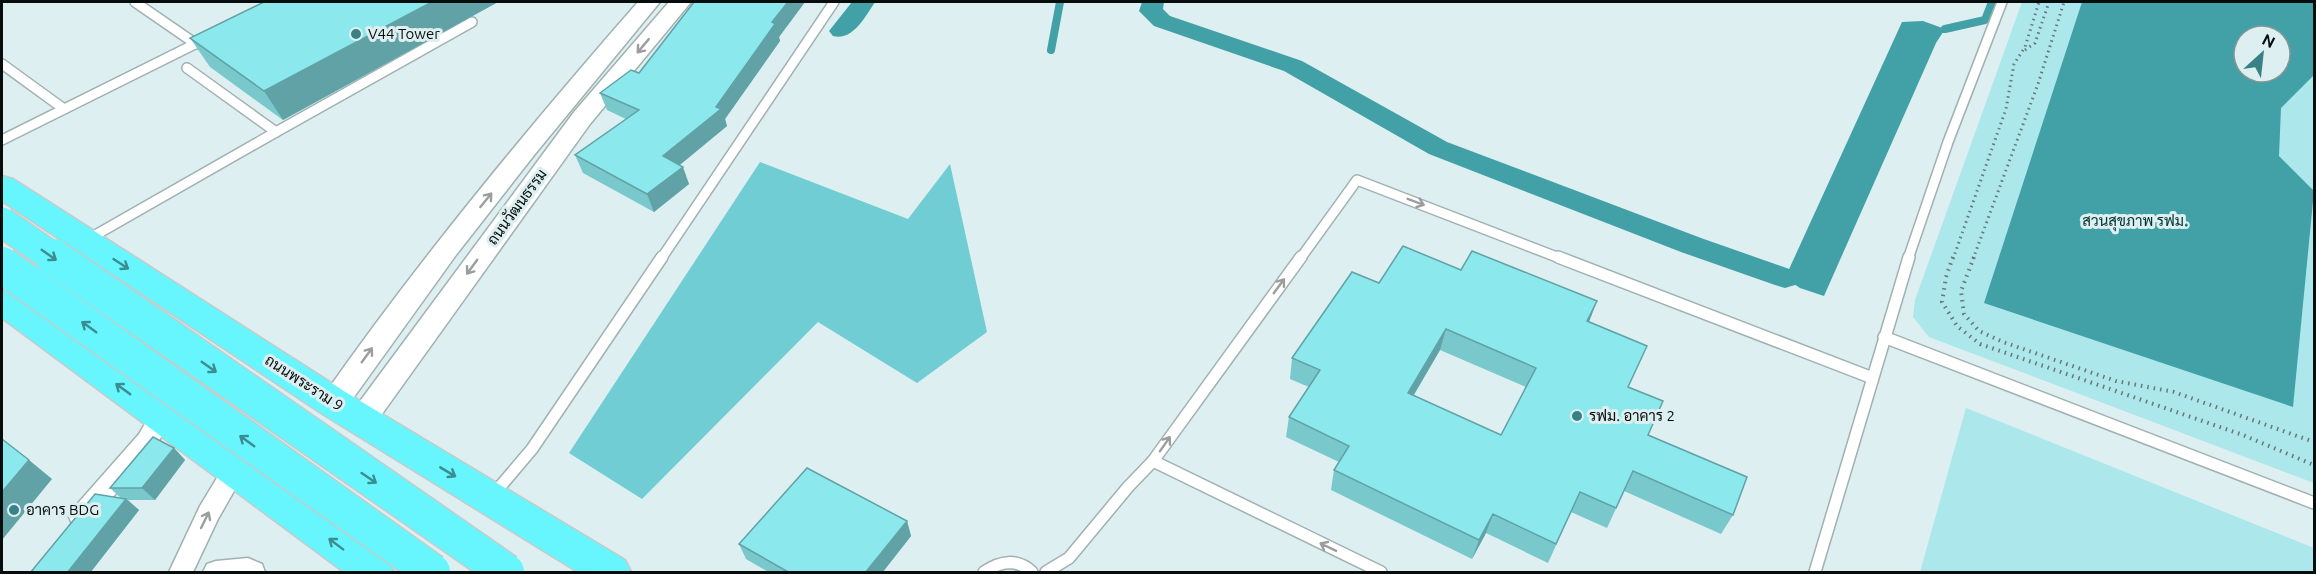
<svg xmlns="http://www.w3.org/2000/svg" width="2316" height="574" font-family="Ubuntu,Sarabun,sans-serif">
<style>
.green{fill:#ace7eb;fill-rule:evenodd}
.forest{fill:#70cdd3}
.water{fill:#42a1a7;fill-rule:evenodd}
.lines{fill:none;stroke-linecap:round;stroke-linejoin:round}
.stream{stroke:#42a1a7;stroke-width:8}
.canal{fill:#42a1a7;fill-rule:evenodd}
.service-far1-casing{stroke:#a0b1b1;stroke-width:12}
.service-casing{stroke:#a0b1b1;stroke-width:14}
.minor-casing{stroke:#a0b1b1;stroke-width:3}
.tertiary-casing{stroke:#a0b1b1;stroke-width:3}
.primary-casing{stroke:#c8caca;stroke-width:3}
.path-far1{stroke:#6b7777;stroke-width:3;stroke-dasharray:1.5 4;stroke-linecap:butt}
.path{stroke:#6b7777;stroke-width:4;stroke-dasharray:1.5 5;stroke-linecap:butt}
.service-far1{stroke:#fff;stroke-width:9}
.service{stroke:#fff;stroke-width:11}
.minor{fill:#fff;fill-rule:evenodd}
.tertiary{fill:#fff;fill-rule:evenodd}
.primary{fill:#67f6fd;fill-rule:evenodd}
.primary-bridge-far1-casing{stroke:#c8caca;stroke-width:32;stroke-linecap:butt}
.primary-bridge-casing{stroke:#c8caca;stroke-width:39;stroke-linecap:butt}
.primary-bridge-far1{stroke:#67f6fd;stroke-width:29}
.primary-bridge{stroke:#67f6fd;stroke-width:36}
.wall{fill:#78c8cc;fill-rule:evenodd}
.shaded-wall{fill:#61a2a6}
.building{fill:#8be8ed;stroke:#61a2a6;stroke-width:1.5;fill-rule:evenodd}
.oneway{stroke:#9c9e9e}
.oneway2{stroke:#3c8d91}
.poi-dot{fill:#388185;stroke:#ddeff0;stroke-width:2}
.labels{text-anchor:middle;stroke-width:6;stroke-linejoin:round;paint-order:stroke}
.poi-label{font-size:15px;fill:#070d0d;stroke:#ddeff0;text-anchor:start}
.street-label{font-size:15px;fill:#070d0d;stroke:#ddeff0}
.park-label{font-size:15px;fill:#033335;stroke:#ddeff0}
</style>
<rect width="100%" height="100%" fill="#ddeff0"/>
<g class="green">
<path d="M 2022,2 L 2314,2 L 2314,483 L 1929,337 L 1913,317 L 1915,300 ZM 2244,36 L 2280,36 L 2280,72 L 2244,72 Z"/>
<path d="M 1966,408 L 2314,548 L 2314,572 L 1920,572 Z"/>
</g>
<path class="forest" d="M 760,162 L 908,219 L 950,164 L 987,332 L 917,383 L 818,322 L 642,499 L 569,453 Z"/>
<g class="water">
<path d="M 2082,2 L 2314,2 L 2314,75 L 2281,108 L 2279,156 L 2314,191 L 2293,407 L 1984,303 ZM 2244,36 L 2280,36 L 2280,72 L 2244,72 Z"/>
<path d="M 1923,21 L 1945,29 L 1936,43 L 1824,296 L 1800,288 L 1785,278 L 1902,22 Z"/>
</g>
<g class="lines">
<g class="stream">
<path d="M 1945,29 L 1985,20 L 1992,2"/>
<path d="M 1051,50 L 1060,2"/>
</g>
<g class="canal">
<path d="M 852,2 L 875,2 C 865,17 853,41 833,36 L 829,31 Z"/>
<path d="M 1142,2 L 1164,2 L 1163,9 L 1170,16 L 1302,61 L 1447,142 L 1701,238 L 1795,271 L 1799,278 L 1795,285 L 1785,288 L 1775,285 L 1681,252 L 1429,154 L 1284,71 L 1154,26 L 1139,11 Z"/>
</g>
<defs>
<g id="service-far1">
<path d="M 135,2 L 196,44"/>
<path d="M 2,64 L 64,109"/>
<path d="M 276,132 L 472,22"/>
<path d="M 2,140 L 205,39"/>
<path d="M 85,241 L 276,132 L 187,68"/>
<path d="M 661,259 L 834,2"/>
<path d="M 1300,259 L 1357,180 L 1562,259"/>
<path d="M 1908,259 L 1948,142 L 2002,2"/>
</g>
<g id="service">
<path d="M 1301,257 L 1153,461 L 1381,572"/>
<path d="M 1558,257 L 1870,377"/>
<path d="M 1884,337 L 2314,503"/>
<path d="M 493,495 L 532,449 L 662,257"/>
<path d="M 984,572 C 1000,561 1017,558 1032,572"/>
<path d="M 1046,572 L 1069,558 L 1128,487 L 1153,461"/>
<path d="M 1815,572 L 1909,257"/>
</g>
<g id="minor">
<path d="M 161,408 L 169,410 L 172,417 L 155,448 L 90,524 L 81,528 L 72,524 L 69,517 L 72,510 L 139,434 L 153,410 Z"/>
<path d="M 234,460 L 242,463 L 246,470 L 218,519 L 193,572 L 169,572 L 200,506 L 226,463 Z"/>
<path d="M 248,558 L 262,564 L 265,572 L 203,572 L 207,564 L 216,561 Z"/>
</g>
<g id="tertiary">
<path d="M 638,2 L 660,2 L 535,154 L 456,255 L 344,411 L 334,415 L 324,411 L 319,403 L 324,395 C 421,257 528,128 638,2 Z"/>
<path d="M 669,2 L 691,2 L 590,124 L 372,428 L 362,432 L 352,428 L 347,420 L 352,412 L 574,112 Z"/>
</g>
<g id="primary">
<path d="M 2,176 L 13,179 L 347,393 L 625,560 L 631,572 L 578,572 L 321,413 L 2,201 Z"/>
<path d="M 2,288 L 14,292 L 388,560 L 394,572 L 344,572 L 2,318 Z"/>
</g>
</defs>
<use href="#service-far1" class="service-far1-casing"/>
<use href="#service" class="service-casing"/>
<use href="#minor" class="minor-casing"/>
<use href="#tertiary" class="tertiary-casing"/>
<use href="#primary" class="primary-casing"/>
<g class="path-far1">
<path d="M 2025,50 L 2035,43 L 2049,2"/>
<path d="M 1953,259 L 2006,109 L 2014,64 L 2025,47 L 2039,2"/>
<path d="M 1973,259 L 2038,84 L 2064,2"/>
</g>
<g class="path">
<path d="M 1953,257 L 1946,277 L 1942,302 L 1957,326 L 1980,344 L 2243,435 L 2314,465"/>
<path d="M 1974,257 L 1961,291 L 1964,314 L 1979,331 L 2003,342 L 2116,381 L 2174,392 L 2314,442"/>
</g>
<use href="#service-far1" class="service-far1"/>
<use href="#service" class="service"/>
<use href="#minor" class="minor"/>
<use href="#tertiary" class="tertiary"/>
<use href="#primary" class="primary"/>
<defs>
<path id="primary-bridge-far1" d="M 2,222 L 55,259"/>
<g id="primary-bridge">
<path d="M 53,257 L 506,572"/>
<path d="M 2,265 L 432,572"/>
</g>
</defs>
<use href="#primary-bridge-far1" class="primary-bridge-far1-casing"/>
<use href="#primary-bridge" class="primary-bridge-casing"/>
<use href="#primary-bridge-far1" class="primary-bridge-far1"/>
<use href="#primary-bridge" class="primary-bridge"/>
</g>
<g class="wall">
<path d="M 264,2 L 498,2 L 283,120 L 210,67 L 190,38 Z"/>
<path d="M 694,2 L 805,2 L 779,37 L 780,41 L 725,119 L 727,126 L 679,165 L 689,184 L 654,212 L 583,173 L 575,155 L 626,119 L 607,110 L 600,93 L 639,73 Z"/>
<path d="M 1461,270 L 1589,322 L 1629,387 L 1648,435 L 1733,515 L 1721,534 L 1624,491 L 1607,528 L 1571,512 L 1548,563 L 1486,533 L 1472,559 L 1331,490 L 1334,470 L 1339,462 L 1286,437 L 1289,417 L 1309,387 L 1290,379 L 1292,358 L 1379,283 ZM 1440,350 L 1526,387 L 1501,435 L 1414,395 Z"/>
<path d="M 174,448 L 185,460 L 155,500 L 128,500 L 139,510 L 90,573 L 30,573 L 121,498 L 110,488 Z"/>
<path d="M 907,521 L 911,536 L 882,573 L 770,573 L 746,559 L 739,544 Z"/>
</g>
<g class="shaded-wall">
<path d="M 432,2 L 498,2 L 283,120 L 264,91 Z"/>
<path d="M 788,2 L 805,2 L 779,37 L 780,41 L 725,119 L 727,126 L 669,174 L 663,156 L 716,107 L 772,22 Z"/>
<path d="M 683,167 L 689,184 L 654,212 L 647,194 Z"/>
<path d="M 1597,301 L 1589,322 L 1587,321 Z"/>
<path d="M 1446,329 L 1440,350 L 1403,413 L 1408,393 Z"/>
<path d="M 174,448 L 185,460 L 155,500 L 142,488 Z"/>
<path d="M 29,460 L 52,479 L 2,540 L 2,492 Z"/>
<path d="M 126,499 L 139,510 L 90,573 L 67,573 Z"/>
<path d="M 1493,514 L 1486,533 L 1472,559 L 1479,540 Z"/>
<path d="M 907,521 L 911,536 L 882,573 L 865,573 Z"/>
</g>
<g class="building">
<path d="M 264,2 L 432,2 L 264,91 L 190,38 Z"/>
<path d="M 694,2 L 788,2 L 772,22 L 775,24 L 716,107 L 721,109 L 663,156 L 683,167 L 647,194 L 575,155 L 639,110 L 600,93 L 631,70 L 639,73 Z"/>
<path d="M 1403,246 L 1461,270 L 1472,251 L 1597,301 L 1587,321 L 1647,346 L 1628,387 L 1663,401 L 1648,435 L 1747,477 L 1733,515 L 1633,471 L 1616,508 L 1580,492 L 1556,544 L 1493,514 L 1479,540 L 1334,470 L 1349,446 L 1289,417 L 1320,370 L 1292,358 L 1352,272 L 1379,283 ZM 1446,329 L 1536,368 L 1501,435 L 1408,393 Z"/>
<path d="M 153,437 L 174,448 L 142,488 L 110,488 Z"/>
<path d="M 2,439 L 29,460 L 2,492 Z"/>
<path d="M 807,468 L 907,521 L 865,573 L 790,573 L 739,544 Z"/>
<path d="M 95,494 L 126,499 L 67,573 L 30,573 Z"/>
</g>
<defs><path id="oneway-shaft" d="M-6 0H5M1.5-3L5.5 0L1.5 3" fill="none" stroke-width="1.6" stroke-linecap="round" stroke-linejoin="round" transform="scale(1.5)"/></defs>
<g class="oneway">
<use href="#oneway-shaft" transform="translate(643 46) rotate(130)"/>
<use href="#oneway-shaft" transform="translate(486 200) rotate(-51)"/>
<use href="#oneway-shaft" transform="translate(1416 202) rotate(21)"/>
<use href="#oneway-shaft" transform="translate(472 267) rotate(126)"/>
<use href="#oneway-shaft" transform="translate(1279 286) rotate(-54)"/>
<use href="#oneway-shaft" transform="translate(367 355) rotate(-54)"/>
<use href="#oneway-shaft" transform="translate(1165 444) rotate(-55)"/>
<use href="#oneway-shaft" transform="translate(205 520) rotate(-64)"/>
<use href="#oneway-shaft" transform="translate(1328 547) rotate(-154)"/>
</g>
<g class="oneway2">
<use href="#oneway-shaft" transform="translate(49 255) rotate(35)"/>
<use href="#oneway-shaft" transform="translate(121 264) rotate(33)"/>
<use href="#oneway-shaft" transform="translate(89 327) rotate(-144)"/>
<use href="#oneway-shaft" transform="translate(209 367) rotate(35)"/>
<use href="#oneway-shaft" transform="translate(123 389) rotate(-144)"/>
<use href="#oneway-shaft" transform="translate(247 441) rotate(-144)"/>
<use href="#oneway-shaft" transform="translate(448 472) rotate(31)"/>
<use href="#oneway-shaft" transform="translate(369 478) rotate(34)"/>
<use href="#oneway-shaft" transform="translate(336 544) rotate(-143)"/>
</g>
<g class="poi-dot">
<circle cx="356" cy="34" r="6"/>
<circle cx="1577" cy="416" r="6"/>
<circle cx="14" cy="510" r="6"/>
</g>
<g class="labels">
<g class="poi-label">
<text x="368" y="39">V44 Tower</text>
<text x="1589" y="421">รฟม. อาคาร 2</text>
<text x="26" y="515">อาคาร BDG</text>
</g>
<g class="street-label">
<text transform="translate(517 207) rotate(-54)" y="5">ถนนวัฒนธรรม</text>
<text transform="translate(304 383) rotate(33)" y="5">ถนนพระราม 9</text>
</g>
<g class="park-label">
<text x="2135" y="226">สวนสุขภาพ รฟม.</text>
</g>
</g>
<rect width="2316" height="574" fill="none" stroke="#070d0d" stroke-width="6"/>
<g transform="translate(2262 54) rotate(27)"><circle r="28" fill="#ddeff0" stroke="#879595" stroke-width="1.5"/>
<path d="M0-4.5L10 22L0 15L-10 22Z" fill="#388185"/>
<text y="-9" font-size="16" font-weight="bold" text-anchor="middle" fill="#070d0d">N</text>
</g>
</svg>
